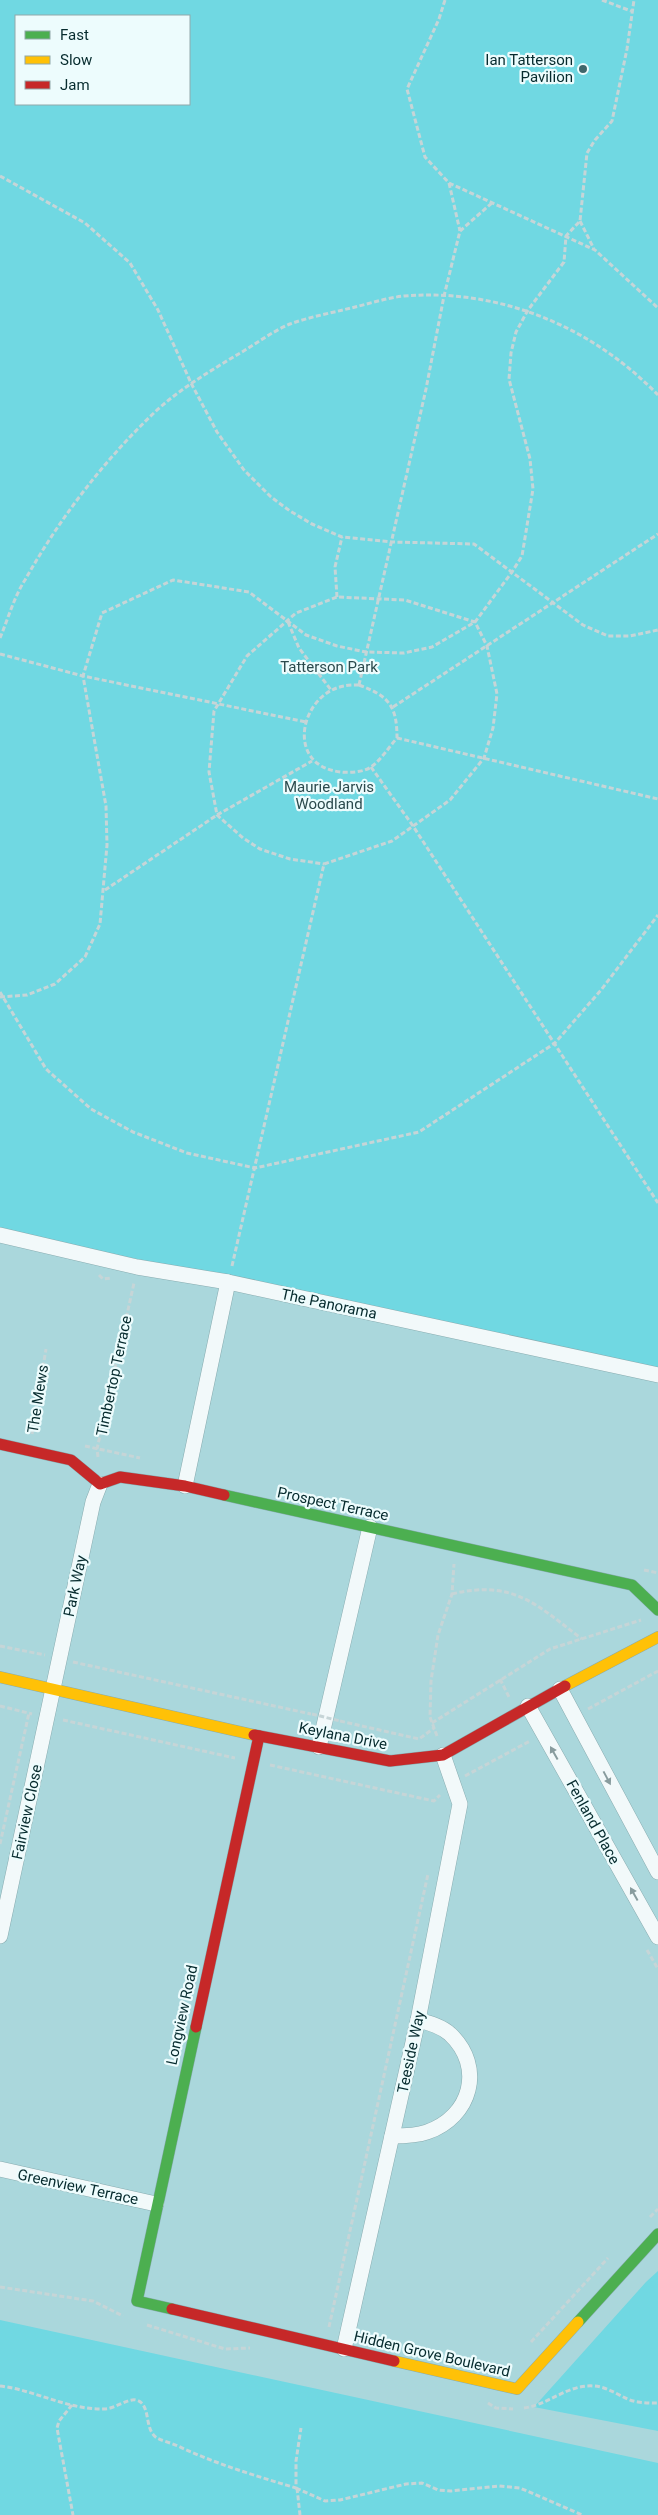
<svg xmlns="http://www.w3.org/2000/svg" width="658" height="2515" font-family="Roboto,sans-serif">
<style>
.green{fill:#70d8e2;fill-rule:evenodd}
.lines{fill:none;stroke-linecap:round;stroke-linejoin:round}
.street-casing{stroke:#88acb0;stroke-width:16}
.fast-casing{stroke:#88acb0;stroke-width:12}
.slow-casing{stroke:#88acb0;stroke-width:12}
.jam-casing{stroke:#88acb0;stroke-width:12}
.path{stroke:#c6d5d7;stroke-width:3;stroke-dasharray:5 2.5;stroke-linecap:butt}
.street{stroke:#f2f9fa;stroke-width:15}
.fast{stroke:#4caf50;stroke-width:11}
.slow{stroke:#ffc107;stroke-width:11}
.jam{stroke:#c62828;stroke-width:11}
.path-bridge{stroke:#c6d5d7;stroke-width:3;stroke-dasharray:5 2.5;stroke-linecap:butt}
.oneway{fill:#889c9e}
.poi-dot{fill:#3f676b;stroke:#edfcfd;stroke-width:2}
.labels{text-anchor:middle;stroke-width:4.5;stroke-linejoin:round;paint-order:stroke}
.poi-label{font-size:15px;fill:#062b2e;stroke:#edfcfd;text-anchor:end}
.park-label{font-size:15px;fill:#2b4a4d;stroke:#edfcfd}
.street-label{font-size:15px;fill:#062b2e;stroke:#edfcfd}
</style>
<rect width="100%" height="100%" fill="#aad7dc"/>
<g class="green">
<path d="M 0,0 L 658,0 L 658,1369 L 0,1230 ZM 16,16 L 189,16 L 189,104 L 16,104 Z"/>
<path d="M 658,2271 L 658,2431 L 534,2407 L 646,2282 Z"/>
<path d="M 0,2320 L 658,2463 L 658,2515 L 0,2515 Z"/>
</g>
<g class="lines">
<defs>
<g id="street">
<path d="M 0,1235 L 137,1267 L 228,1282 L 658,1375"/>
<path d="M 185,1486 L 228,1282"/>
<path d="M 560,1689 L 658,1872"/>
<path d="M 528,1706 L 658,1937"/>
<path d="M 319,1747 L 370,1527"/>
<path d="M 0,1936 L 93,1502 L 100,1484"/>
<path d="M 392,2136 C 403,2136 416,2136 427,2132 C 471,2117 485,2067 450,2034 C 441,2026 429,2023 418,2020"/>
<path d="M 0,2169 L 156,2204"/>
<path d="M 344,2349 L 418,2020 L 460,1804 L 443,1755"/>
</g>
<g id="fast">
<path d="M 224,1495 L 632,1585 L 658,1610"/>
<path d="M 172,2309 L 137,2301 L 196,2027"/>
<path d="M 578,2322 L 658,2234"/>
</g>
<g id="slow">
<path d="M 0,1677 L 254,1735"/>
<path d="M 565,1686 L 658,1637"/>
<path d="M 394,2361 L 517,2389 L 578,2322"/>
</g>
<g id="jam">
<path d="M 0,1444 L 71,1460 L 100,1484 L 120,1477 L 185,1486 L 224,1495"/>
<path d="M 254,1735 L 390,1761 L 443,1755 L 565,1686"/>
<path d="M 196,2027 L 259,1736"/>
<path d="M 172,2309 L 394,2361"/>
</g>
</defs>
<use href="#street" class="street-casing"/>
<use href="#fast" class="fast-casing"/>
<use href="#slow" class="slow-casing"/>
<use href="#jam" class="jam-casing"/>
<g class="path">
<path d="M 445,0 L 439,19 L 407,89 L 425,157 L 449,183 L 595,250 L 658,308"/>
<path d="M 602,0 L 631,11"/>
<path d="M 0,176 L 85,223 L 130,263 L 158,310 L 191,383 L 217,432 L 244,470 L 271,497 L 290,511 L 312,524 L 342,537 L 392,542 L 474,544 L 583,625 L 608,636 L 630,636 L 658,630"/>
<path d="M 449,183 L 460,231"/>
<path d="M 580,221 L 594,249"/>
<path d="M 337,597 L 335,567 L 342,537"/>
<path d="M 288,622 L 299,648 L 331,690"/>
<path d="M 0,638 C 8,619 14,597 25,580 C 60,518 104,460 156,411 C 180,389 207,373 235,356 C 253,346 271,332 290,324 C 309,317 331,313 351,308 C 368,304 386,298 404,296 C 500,288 592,327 658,395"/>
<path d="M 0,654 L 83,676 L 306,722"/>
<path d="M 359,685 L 426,389 L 444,296 L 460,231 L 493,202"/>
<path d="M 359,685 C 389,696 397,706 397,738 C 389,747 381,760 371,767 C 364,772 350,773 341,772 C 284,766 300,694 344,686 C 348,685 354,685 359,685 Z"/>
<path d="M 393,707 L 658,534"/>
<path d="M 397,738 L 658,799"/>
<path d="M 371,767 L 413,826 L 658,1203"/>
<path d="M 105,890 L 217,815 L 312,761"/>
<path d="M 0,992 L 46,1069 L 91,1109 L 133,1132 L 187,1153 L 255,1168 L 419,1132 L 555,1043 L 601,990 L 658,915"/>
<path d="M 0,997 L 27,995 L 55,984 L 85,957 L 100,924 L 107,845 L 106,806 L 83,676 L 102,613 L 173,580 L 249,592 L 306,635 L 337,646 L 366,652 L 404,653 L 432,647 L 475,622 L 512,572 L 522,556 L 533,489 L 530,459 L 509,379 L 511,353 L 516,332 L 528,310 L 564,262 L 566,236 L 580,221 L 587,153 L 595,140 L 612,121 L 627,49 L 634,0"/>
<path d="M 232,1266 L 324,864 L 392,841 L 450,800 L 484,758 L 493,728 L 497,694 L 487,646 L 475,622 L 405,600 L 337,597 L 296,613 L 247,656 L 214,711 L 209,772 L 217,815 L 243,838 L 260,849 L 290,859 L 324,864"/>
<path d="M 99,1275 L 103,1279 L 111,1278"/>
<path d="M 32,1434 L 46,1349"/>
<path d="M 85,1446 L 140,1458"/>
<path d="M 98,1457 L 97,1449 L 134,1283"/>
<path d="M 644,1570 L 658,1573"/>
<path d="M 452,1594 C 513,1579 537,1605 582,1639"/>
<path d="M 0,1646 L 45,1655"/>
<path d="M 73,1662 L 311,1714"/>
<path d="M 500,1679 L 509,1697"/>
<path d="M 0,1706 L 32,1714"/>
<path d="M 588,1709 L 658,1671"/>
<path d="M 63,1720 L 235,1758"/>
<path d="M 340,1721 L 419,1739 L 434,1728"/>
<path d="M 432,1723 L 550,1649 L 641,1620"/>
<path d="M 437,1736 L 430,1717 L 431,1681 L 438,1635 L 452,1594 L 454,1564"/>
<path d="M 270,1765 L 434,1801 L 440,1795"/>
<path d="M 465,1776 L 530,1741"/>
<path d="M 0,1844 L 29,1713"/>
<path d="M 647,1950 L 658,1969"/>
<path d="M 650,2217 L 658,2209"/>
<path d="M 0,2287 L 93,2301 L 123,2316"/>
<path d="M 147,2325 L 225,2349 L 250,2348"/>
<path d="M 329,2327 L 428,1874"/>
<path d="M 531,2342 L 608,2258"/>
<path d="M 0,2386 C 35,2390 68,2410 104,2409 C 115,2409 128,2398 136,2400 C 152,2404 143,2429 157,2438 C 163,2441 171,2443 178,2446 C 216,2464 256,2476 296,2488 L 296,2461 L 301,2428"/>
<path d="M 488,2403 L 496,2408 L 513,2409"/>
<path d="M 72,2405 L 59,2421 L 57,2428 L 73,2515"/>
<path d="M 524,2408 C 548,2405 568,2384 594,2386 C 611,2387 623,2400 638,2402 C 645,2403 652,2403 658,2403"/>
<path d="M 296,2488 L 325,2501 L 340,2500 L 406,2484 L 422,2483 L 438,2490 L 451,2491 L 499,2486 L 520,2488 L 582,2515"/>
<path d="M 297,2488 L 300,2515"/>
</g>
<use href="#street" class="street"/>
<use href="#fast" class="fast"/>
<use href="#slow" class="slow"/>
<use href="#jam" class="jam"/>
<path class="path-bridge" d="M 312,1714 L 340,1721"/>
</g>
<defs><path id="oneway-solid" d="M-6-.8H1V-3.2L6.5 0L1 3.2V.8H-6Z" transform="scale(1.25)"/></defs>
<g class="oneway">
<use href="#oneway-solid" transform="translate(554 1753) rotate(-119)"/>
<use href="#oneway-solid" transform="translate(607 1778) rotate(62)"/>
<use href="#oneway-solid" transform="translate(634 1894) rotate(-119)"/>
</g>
<circle class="poi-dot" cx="583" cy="69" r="5"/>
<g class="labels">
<g class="poi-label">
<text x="573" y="65">Ian Tatterson<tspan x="573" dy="17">Pavilion</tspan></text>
</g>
<g class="park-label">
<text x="329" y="672">Tatterson Park</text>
<text x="329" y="792">Maurie Jarvis<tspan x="329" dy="17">Woodland</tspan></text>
</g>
<g class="street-label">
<text transform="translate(329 1304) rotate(12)" y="5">The Panorama</text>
<text transform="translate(114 1376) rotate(-78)" y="5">Timbertop Terrace</text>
<text transform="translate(38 1399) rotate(-81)" y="5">The Mews</text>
<text transform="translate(333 1504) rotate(12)" y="5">Prospect Terrace</text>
<text transform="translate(75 1586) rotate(-78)" y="5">Park Way</text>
<text transform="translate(343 1736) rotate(11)" y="5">Keylana Drive</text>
<text transform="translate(27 1812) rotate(-78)" y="5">Fairview Close</text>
<text transform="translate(593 1822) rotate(61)" y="5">Fenland Place</text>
<text transform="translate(182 2015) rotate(-78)" y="5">Longview Road</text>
<text transform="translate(411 2052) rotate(-78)" y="5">Teeside Way</text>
<text transform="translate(78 2187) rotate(12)" y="5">Greenview Terrace</text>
<text transform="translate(432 2354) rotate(13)" y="5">Hidden Grove Boulevard</text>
</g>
</g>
<rect x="15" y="15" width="175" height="90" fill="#edfcfd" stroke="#91a8aa"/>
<rect x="25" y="31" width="25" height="8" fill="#4caf50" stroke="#91a8aa"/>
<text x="60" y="40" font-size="15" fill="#062b2e">Fast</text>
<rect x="25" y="56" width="25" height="8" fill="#ffc107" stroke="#91a8aa"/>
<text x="60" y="65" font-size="15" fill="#062b2e">Slow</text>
<rect x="25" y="81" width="25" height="8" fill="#c62828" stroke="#91a8aa"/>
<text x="60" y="90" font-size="15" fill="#062b2e">Jam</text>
</svg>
